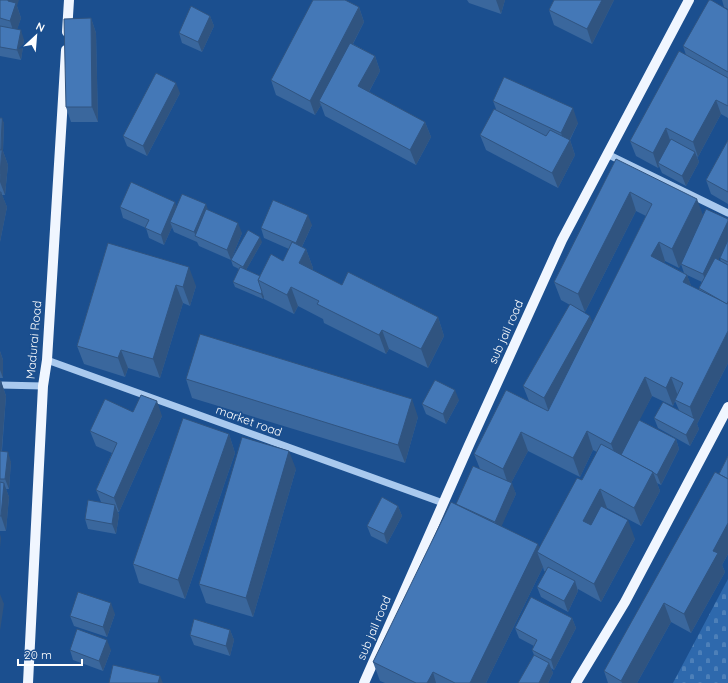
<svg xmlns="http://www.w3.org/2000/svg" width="728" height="683" font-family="Quicksand,sans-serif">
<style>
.cemetery{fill:url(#cemetery-stones)}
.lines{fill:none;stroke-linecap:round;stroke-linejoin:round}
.minor{stroke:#a9c9ee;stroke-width:7}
.major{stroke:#f0f6ff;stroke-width:10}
.wall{fill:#3a679d;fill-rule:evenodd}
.shaded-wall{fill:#305480}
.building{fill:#4478b7;stroke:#305480}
.labels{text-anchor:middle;stroke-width:3;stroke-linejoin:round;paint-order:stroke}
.street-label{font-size:12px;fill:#fff;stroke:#1b4f8f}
</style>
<defs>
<pattern id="cemetery-stones" width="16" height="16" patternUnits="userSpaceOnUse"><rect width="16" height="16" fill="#2e69ad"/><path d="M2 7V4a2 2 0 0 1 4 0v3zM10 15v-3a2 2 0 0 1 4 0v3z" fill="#4d80b9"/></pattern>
</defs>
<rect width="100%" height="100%" fill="#1b4f8f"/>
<path class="cemetery" d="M 728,579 L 728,683 L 673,683 Z"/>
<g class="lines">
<g class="minor">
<path d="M 607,154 L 728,213"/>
<path d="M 47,360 L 443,503"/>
<path d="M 0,385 L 43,386"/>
</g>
<g class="major">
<path d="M 67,32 L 69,0"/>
<path d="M 28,683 L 43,386 L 47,360 L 66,50"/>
<path d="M 364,683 L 469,445 L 562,240 L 689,0"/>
<path d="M 576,683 L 625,602 L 728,407"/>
</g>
</g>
<g class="wall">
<path d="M 0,0 L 17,6 L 21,18 L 17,29 L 24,40 L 21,60 L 0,56 Z"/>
<path d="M 467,0 L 505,0 L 501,14 L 469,3 Z"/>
<path d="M 614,0 L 592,44 L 554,25 L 549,10 Z"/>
<path d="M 722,0 L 728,0 L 728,9 L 724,7 Z"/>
<path d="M 359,7 L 364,22 L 353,44 L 375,56 L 380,71 L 369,92 L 425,122 L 431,137 L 416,165 L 325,116 L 321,105 L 315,115 L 276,95 L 271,80 Z"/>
<path d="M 728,10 L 728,118 L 721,114 L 698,157 L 697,156 L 699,162 L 686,186 L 662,173 L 659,166 L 658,168 L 636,156 L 630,141 L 686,55 L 683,46 Z"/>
<path d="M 210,16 L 214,26 L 202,52 L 182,43 L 179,33 Z"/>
<path d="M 91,18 L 96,33 L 98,122 L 71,122 L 66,107 Z"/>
<path d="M 180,93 L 147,156 L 127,146 L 123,136 Z"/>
<path d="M 493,101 L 578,123 L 570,140 L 575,155 L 558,188 L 486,150 L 480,135 L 496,109 Z"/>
<path d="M 0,118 L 4,123 L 3,151 L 8,165 L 5,195 L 2,195 L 7,207 L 0,242 Z"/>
<path d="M 728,140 L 728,204 L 711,194 L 706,180 Z"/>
<path d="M 616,159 L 703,215 L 728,219 L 728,239 L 718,260 L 721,262 L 720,258 L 728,240 L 728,363 L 697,424 L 699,429 L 690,446 L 658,428 L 654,418 L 679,410 L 675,401 L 673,406 L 652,396 L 639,420 L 676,439 L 679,449 L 661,485 L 657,483 L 660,491 L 641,526 L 607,508 L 606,509 L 635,539 L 601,602 L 578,589 L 578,591 L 568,612 L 541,597 L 537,587 L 546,572 L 544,571 L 543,567 L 486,683 L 385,683 L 380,681 L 373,662 L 456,504 L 480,469 L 474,454 L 542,408 L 529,401 L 523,386 L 570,305 L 561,300 L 554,282 ZM 636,211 L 646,216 L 593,323 L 576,308 L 585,312 ZM 665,261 L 679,268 L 681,264 L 684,273 L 664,263 ZM 687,275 L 702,282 L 699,288 L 699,290 L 691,286 ZM 593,450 L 597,452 L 582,480 L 539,548 L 501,526 L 516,494 L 511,483 L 528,451 L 580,477 Z"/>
<path d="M 177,206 L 208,210 L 242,233 L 231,260 L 199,246 L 197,242 L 174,232 L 172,227 L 164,245 L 149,238 L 146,228 L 123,218 L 120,207 Z"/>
<path d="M 312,225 L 302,247 L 306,249 L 313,268 L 312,270 L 342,285 L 438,317 L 444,336 L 428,368 L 389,349 L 386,354 L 324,323 L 323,319 L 298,306 L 294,314 L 264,299 L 264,297 L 263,299 L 235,287 L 233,282 L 239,269 L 233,266 L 231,260 L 262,242 L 246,270 L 260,276 L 283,261 L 289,249 L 264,238 L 261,228 Z"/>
<path d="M 108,243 L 196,286 L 190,306 L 183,303 L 160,378 L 128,368 L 125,377 L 84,364 L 77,346 Z"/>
<path d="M 0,351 L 3,360 L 3,378 L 0,378 Z"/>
<path d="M 186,379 L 418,417 L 405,463 L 192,398 Z"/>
<path d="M 0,381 L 1,381 L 6,396 L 2,451 L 11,462 L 9,489 L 6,489 L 9,497 L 6,531 L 0,531 Z"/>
<path d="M 459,400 L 446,424 L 426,414 L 422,404 Z"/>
<path d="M 133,412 L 162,416 L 119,512 L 118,512 L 119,515 L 116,534 L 88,529 L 85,519 L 101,502 L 96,490 L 112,453 L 96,446 L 90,431 Z"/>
<path d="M 229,434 L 235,453 L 185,599 L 139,583 L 133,564 Z"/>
<path d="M 728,456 L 728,554 L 722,565 L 725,572 L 691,633 L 671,622 L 637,683 L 608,683 L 604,671 L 719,474 Z"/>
<path d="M 296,469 L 253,617 L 206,603 L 199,584 Z"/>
<path d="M 398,506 L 402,516 L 387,544 L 371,536 L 367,526 Z"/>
<path d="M 115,614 L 107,637 L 74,626 L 70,616 Z"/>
<path d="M 572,618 L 576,628 L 554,670 L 551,668 L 553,673 L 548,683 L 518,683 L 534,655 L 532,650 L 534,646 L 519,638 L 515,628 Z"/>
<path d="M 230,630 L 234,640 L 230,656 L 194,645 L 190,635 Z"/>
<path d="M 70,650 L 111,650 L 103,671 L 73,660 Z"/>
</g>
<g class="shaded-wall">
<path d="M 8,0 L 19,0 L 17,6 L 21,18 L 15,36 L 10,21 Z"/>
<path d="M 496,0 L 505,0 L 501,14 Z"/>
<path d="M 602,0 L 614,0 L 592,44 L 587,29 Z"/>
<path d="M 359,7 L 364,22 L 322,103 L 319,101 L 321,105 L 315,115 L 310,101 Z"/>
<path d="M 210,16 L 214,26 L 202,52 L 198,42 Z"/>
<path d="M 91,18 L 96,33 L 98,122 L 92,107 Z"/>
<path d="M 21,30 L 24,40 L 21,60 L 17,50 Z"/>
<path d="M 375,56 L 380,71 L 364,101 L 358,86 Z"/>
<path d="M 176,83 L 180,93 L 147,156 L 143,146 Z"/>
<path d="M 716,100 L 721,114 L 698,157 L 693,142 Z"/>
<path d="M 573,108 L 578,123 L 569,141 L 570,140 L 575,155 L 558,188 L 552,173 L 566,148 L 561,133 Z"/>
<path d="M 2,118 L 4,123 L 3,151 L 8,165 L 5,195 L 0,182 Z"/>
<path d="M 425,122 L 431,137 L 416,165 L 410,150 Z"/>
<path d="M 666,128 L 671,143 L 658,163 L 659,166 L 658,168 L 653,153 Z"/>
<path d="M 695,152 L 699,162 L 686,186 L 682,176 Z"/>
<path d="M 1,192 L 7,207 L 0,242 L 0,199 Z"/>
<path d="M 630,192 L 636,211 L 585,312 L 578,294 Z"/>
<path d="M 697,199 L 704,218 L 679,268 L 672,249 Z"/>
<path d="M 175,202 L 179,212 L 170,222 L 172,227 L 164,245 L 161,235 Z"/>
<path d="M 206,204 L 210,215 L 196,236 L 194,232 Z"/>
<path d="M 308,215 L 312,225 L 299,253 L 296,243 Z"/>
<path d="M 728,221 L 728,239 L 707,285 L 703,274 Z"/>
<path d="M 238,223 L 242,233 L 231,260 L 227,250 Z"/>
<path d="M 260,237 L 262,242 L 245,272 L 243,267 Z"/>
<path d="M 659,242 L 665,261 L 658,275 L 651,256 Z"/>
<path d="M 306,249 L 313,268 L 305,282 L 299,263 Z"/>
<path d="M 189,267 L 196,286 L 190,306 L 183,287 Z"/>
<path d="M 687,275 L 694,293 L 683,282 Z"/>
<path d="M 176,285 L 183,303 L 160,378 L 153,359 Z"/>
<path d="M 291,287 L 298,306 L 294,314 L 287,295 Z"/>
<path d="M 262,292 L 264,297 L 263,299 L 261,294 Z"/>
<path d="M 590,316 L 596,331 L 549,412 L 544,398 Z"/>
<path d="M 438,317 L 444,336 L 428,368 L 421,349 Z"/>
<path d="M 382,330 L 389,349 L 386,354 L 379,335 Z"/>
<path d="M 728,331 L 728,363 L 697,424 L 699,429 L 690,446 L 686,435 L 694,421 L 690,407 Z"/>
<path d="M 121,350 L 128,368 L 125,377 L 118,358 Z"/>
<path d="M 0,351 L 3,360 L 3,378 L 0,370 Z"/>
<path d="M 645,377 L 652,396 L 618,462 L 611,444 Z"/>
<path d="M 671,377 L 678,396 L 675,400 L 675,401 L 673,406 L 666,388 Z"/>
<path d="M 1,381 L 6,396 L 1,458 L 0,455 L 0,394 Z"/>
<path d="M 455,390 L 459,400 L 446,424 L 443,414 Z"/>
<path d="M 412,399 L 418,417 L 405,463 L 398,445 Z"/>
<path d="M 157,401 L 162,416 L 119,512 L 114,498 Z"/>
<path d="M 587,431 L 593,450 L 580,477 L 573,458 Z"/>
<path d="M 521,432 L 528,451 L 509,487 L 503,469 Z"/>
<path d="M 229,434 L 235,453 L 185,599 L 178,580 Z"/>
<path d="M 676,439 L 679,449 L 661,485 L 657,475 Z"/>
<path d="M 289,451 L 296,469 L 253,617 L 246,598 Z"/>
<path d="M 8,452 L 11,462 L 9,489 L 5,479 Z"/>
<path d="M 653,472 L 660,491 L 641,526 L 634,508 Z"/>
<path d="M 4,483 L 9,497 L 6,531 L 1,516 Z"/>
<path d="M 512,483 L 516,494 L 499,532 L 495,522 Z"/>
<path d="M 600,489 L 607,508 L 590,540 L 583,521 Z"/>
<path d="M 115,505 L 119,515 L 116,534 L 112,524 Z"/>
<path d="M 398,506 L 402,516 L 387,544 L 384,534 Z"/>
<path d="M 628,520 L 635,539 L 601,602 L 594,584 Z"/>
<path d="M 728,523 L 728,554 L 722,565 L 725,572 L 691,633 L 684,614 L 713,551 Z"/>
<path d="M 0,534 L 1,538 L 0,548 Z"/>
<path d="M 538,544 L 542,555 L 537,552 L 543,567 L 486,683 L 470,683 Z"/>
<path d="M 575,581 L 578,591 L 568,612 L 564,601 Z"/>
<path d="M 0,594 L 4,604 L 0,631 Z"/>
<path d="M 111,603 L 115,614 L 107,637 L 103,627 Z"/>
<path d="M 664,603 L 671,622 L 637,683 L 622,683 L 621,681 Z"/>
<path d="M 572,618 L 576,628 L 554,670 L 551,660 Z"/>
<path d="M 230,630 L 234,640 L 230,656 L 226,646 Z"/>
<path d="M 107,640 L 111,650 L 103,671 L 99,661 Z"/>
<path d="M 549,663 L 553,673 L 548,683 L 539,683 Z"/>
<path d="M 433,672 L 436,683 L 427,683 Z"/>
<path d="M 160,676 L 163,683 L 158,683 Z"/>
</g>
<g class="building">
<path d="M 0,0 L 8,0 L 8,1 L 16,3 L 10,21 L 0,18 Z"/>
<path d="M 313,0 L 345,0 L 359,7 L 310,101 L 271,80 Z"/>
<path d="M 554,0 L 602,0 L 587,29 L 549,10 Z"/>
<path d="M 709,0 L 711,0 L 728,10 L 728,72 L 683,46 Z"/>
<path d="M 191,6 L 210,16 L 198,42 L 179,33 Z"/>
<path d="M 91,18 L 92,107 L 66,107 L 64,19 Z"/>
<path d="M 0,26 L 21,30 L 17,50 L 0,47 Z"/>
<path d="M 350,43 L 375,56 L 358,86 L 425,122 L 410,150 L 319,101 Z"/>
<path d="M 679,51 L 728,78 L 728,106 L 716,100 L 693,142 L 666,128 L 653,153 L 630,141 Z"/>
<path d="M 156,73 L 176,83 L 143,146 L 123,136 Z"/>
<path d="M 504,77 L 573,108 L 561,133 L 493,101 Z"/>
<path d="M 494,109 L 546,136 L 550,130 L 570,140 L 552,173 L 480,135 Z"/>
<path d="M 0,118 L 2,118 L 1,150 L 0,150 Z"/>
<path d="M 671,139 L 695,152 L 682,176 L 658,163 Z"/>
<path d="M 728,140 L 728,192 L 706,180 Z"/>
<path d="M 0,150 L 2,150 L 0,174 Z"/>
<path d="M 616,159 L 697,199 L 672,249 L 659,242 L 651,256 L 687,275 L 683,282 L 728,304 L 728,303 L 728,331 L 690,407 L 675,400 L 683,383 L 671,377 L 666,388 L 645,377 L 611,444 L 587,431 L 573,458 L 521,432 L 503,469 L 474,454 L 506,390 L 548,411 L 652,204 L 630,192 L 578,294 L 554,282 Z"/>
<path d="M 131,182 L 175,202 L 161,235 L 145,228 L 149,220 L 120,207 Z"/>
<path d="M 0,192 L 1,192 L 0,199 Z"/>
<path d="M 182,194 L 206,204 L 194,232 L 170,222 Z"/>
<path d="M 273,200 L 308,215 L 296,243 L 261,228 Z"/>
<path d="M 206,209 L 238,223 L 227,250 L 195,236 Z"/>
<path d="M 706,209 L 728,219 L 728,221 L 703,274 L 681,264 Z"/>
<path d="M 248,230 L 260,237 L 243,267 L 231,260 Z"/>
<path d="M 728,240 L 728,262 L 720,258 Z"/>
<path d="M 292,242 L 306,249 L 299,263 L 342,285 L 348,272 L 438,317 L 421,349 L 382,330 L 379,335 L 317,304 L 319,301 L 291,287 L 287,295 L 258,280 L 271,254 L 283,261 Z"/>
<path d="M 108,243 L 189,267 L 183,287 L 176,285 L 153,359 L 121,350 L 118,358 L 77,346 Z"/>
<path d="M 715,258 L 728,265 L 728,301 L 727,304 L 699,288 Z"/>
<path d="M 240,267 L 260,276 L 258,280 L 262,292 L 261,294 L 233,282 Z"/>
<path d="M 570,304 L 590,316 L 544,398 L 523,386 Z"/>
<path d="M 200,334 L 412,399 L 398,445 L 186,379 Z"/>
<path d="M 435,380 L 455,390 L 443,414 L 422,404 Z"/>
<path d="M 0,381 L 1,381 L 0,394 Z"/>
<path d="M 141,395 L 157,401 L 114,498 L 96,490 L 117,443 L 90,431 L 105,399 L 133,412 Z"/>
<path d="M 663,402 L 695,419 L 686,435 L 654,418 Z"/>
<path d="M 183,418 L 229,434 L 178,580 L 133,564 Z"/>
<path d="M 639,420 L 676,439 L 657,475 L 654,473 L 653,472 L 621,455 Z"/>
<path d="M 242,437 L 289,451 L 246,598 L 199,584 Z"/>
<path d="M 601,444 L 653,472 L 634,508 L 600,489 L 583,521 L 591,525 L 601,506 L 628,520 L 594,584 L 537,552 L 577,478 L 582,480 Z"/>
<path d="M 0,451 L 8,452 L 5,479 L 0,479 Z"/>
<path d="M 728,456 L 728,479 L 719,474 Z"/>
<path d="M 473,466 L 512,483 L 495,522 L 456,504 Z"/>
<path d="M 715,472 L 728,479 L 728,523 L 713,551 L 718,553 L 684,614 L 664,603 L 621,681 L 604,671 Z"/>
<path d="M 0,482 L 4,483 L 1,516 L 0,516 Z"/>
<path d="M 382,497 L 398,506 L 384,534 L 367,526 Z"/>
<path d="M 88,500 L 115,505 L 112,524 L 85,519 Z"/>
<path d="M 451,502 L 538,544 L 470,683 L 455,683 L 433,672 L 427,683 L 416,683 L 373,662 Z"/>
<path d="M 548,567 L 575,581 L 564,601 L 537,587 Z"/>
<path d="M 78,592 L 111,603 L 103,627 L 70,616 Z"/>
<path d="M 531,597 L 572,618 L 551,660 L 532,650 L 537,640 L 515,628 Z"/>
<path d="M 194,619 L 230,630 L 226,646 L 190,635 Z"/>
<path d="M 77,629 L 107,640 L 99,661 L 70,650 Z"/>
<path d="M 534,655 L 549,663 L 539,683 L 518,683 Z"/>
<path d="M 113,665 L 160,676 L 158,683 L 109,683 Z"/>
</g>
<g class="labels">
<g class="street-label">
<text transform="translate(506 332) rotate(-66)" y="4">sub jail road</text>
<text transform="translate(34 340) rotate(-85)" y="4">Madurai Road</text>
<text transform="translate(249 421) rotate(20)" y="4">market road</text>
<text transform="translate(374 628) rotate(-67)" y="4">sub jail road</text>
</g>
</g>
<g transform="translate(36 36) rotate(26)" stroke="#1b4f8f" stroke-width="3" paint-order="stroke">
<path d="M0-3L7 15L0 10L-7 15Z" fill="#ffffff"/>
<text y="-6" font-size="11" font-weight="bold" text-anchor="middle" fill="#ffffff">N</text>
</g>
<path d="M18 659v6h64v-6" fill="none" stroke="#ffffff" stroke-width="2"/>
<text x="24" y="659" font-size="12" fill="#ffffff" stroke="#1b4f8f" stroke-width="3" paint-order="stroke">20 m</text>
</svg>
